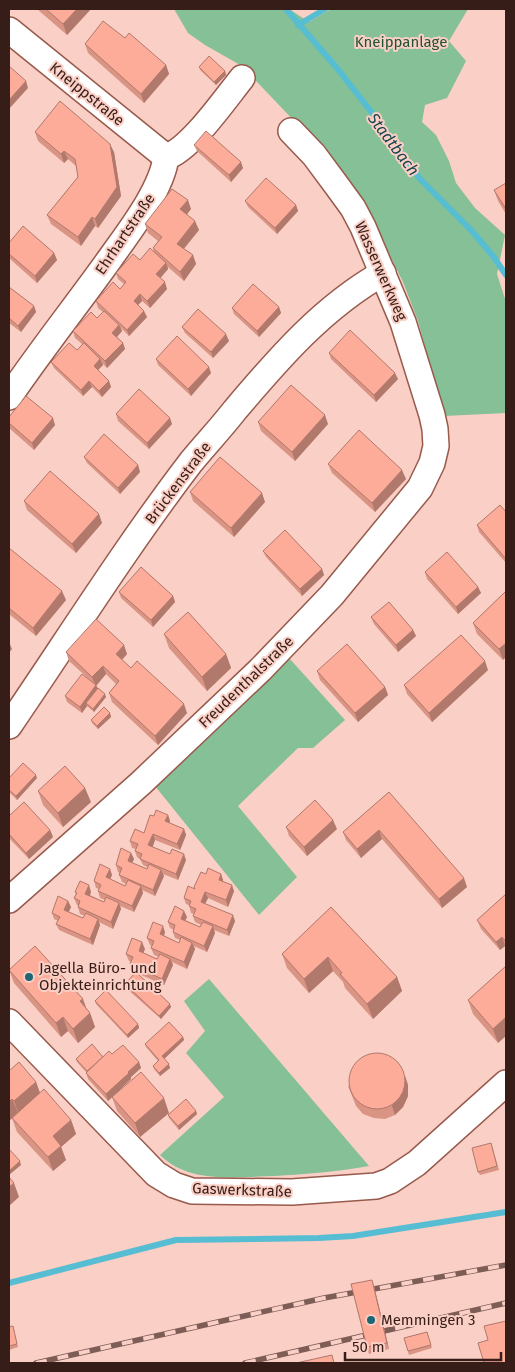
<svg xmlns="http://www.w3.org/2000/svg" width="515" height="1372" font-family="'Fira Sans',sans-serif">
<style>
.green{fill:#85c096}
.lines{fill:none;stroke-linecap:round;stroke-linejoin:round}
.stream{stroke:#56bdd2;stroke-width:6}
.street-casing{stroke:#985a4c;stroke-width:28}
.street{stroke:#fff;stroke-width:25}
.rail-casing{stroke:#7d5d56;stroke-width:5.5}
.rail{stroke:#facfc5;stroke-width:4;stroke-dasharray:11;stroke-linecap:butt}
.wall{fill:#da9484}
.shaded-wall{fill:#b1786c}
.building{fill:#fdac9a;stroke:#b1786c}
.poi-dot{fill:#1e6674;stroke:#facfc5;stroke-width:2}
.labels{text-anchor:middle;stroke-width:4;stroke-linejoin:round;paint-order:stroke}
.park-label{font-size:15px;fill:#205333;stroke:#facfc5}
.street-label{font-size:15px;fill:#371d17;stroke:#facfc5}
.poi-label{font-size:15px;fill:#371d17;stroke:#facfc5;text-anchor:start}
.water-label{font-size:16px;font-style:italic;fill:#16444e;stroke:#facfc5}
</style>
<rect width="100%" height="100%" fill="#facfc5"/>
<g class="green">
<path d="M 174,9 L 289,9 L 309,22 L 331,9 L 468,9 L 449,41 L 466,61 L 447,98 L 425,105 L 422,122 L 436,135 L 449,161 L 456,183 L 475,208 L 505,235 L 497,274 L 506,302 L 506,413 L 444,416 L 418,321 L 403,282 L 380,236 L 356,198 L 317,145 L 242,66 L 205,45 L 188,33 Z"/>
<path d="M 289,658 L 345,720 L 313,748 L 298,748 L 238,806 L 297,877 L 259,915 L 155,786 Z"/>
<path d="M 209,979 L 369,1166 C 337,1172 306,1174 274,1176 C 236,1177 189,1184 160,1155 L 224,1097 L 186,1053 L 205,1031 L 184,1001 Z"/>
</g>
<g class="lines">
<g class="stream">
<path d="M 286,9 L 336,67 L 377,119 L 420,179 L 471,230 L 493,256 L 506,275"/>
<path d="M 298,25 L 325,9"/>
<path d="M 9,1283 L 176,1240 L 319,1238 L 353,1236 L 506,1212"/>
</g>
<defs>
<g id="street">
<path d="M 9,30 L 166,157"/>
<path d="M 9,397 C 41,350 76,306 109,260 C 128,233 162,190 166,157 C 190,150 225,99 242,78"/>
<path d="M 9,726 C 69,638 126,547 191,462 C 205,445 221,428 235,410 C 279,358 323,307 383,273"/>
<path d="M 9,900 L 141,783 L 260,670 L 332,595 L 420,488 L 432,463 L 436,446 L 435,429 L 432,415 L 403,322 L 363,227 L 353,208 L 337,186 L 314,155 L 291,131"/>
<path d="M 9,1022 L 156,1174 L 174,1185 L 192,1191 L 292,1192 L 376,1186 L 390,1181 L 417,1163 L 506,1083"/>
</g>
</defs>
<use href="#street" class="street-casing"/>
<use href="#street" class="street"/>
<defs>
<g id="rail">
<path d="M 36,1363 L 324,1298 L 506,1265"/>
<path d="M 245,1363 L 506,1303"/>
</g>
</defs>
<use href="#rail" class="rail-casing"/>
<use href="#rail" class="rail"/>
</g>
<g class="wall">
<path d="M 37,9 L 91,9 L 67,35 Z"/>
<path d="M 125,38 L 166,65 L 169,74 L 144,103 L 88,53 L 85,44 Z"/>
<path d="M 199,67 L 225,71 L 226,75 L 216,85 L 200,70 Z"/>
<path d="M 35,132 L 114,152 L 121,196 L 98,228 L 95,226 L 81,246 L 51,224 L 47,215 L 78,177 L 76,166 L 68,159 L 64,163 L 38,141 Z"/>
<path d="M 194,145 L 243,168 L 231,182 L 197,151 Z"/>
<path d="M 506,183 L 506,214 L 498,201 L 494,190 Z"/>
<path d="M 245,201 L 296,205 L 298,211 L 277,234 L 248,207 Z"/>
<path d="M 191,209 L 187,214 L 199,230 L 184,249 L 193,255 L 196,264 L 184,281 L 168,267 L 168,269 L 160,278 L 167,289 L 150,308 L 142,301 L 138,305 L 147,317 L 129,336 L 121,328 L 122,331 L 117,337 L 123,343 L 125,349 L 107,368 L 102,363 L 103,365 L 98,370 L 109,381 L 111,387 L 102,397 L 92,387 L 83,396 L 54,368 L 51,362 L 77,350 L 82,344 L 75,338 L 73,331 L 97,318 L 103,312 L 98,308 L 96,301 L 120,289 L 124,284 L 118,279 L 116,273 L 154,252 L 153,248 L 158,241 L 148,233 L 145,224 Z"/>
<path d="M 9,243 L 54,253 L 57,260 L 37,283 L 9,258 Z"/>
<path d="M 9,287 L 34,306 L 36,312 L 21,332 L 9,323 Z"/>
<path d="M 279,307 L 281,313 L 259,337 L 234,314 L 232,308 Z"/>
<path d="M 182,327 L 229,341 L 213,358 L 185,333 Z"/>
<path d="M 329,353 L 398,379 L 376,402 L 331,359 Z"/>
<path d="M 156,359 L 211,373 L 191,396 L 158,365 Z"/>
<path d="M 116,414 L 172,424 L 149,449 L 118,421 Z"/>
<path d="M 9,417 L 55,425 L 34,450 L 9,428 Z"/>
<path d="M 258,422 L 328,424 L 295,461 L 261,431 Z"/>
<path d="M 84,457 L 138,465 L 140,472 L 120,494 L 87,463 Z"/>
<path d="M 328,464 L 406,479 L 375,512 L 332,473 Z"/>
<path d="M 190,492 L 265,502 L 234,537 L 193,501 Z"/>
<path d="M 24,501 L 102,523 L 76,553 L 27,510 Z"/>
<path d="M 506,512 L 506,563 L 479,532 L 477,525 Z"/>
<path d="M 9,548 L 66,600 L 36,636 L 9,614 Z"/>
<path d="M 263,551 L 322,569 L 324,575 L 302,596 L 266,557 Z"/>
<path d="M 425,572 L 478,587 L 481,593 L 458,614 L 427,579 Z"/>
<path d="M 506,591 L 503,660 L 477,634 L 473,623 Z"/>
<path d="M 119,592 L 173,596 L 175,602 L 153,627 L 121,598 Z"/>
<path d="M 371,617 L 413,630 L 416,636 L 398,652 L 374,624 Z"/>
<path d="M 164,634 L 226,654 L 231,668 L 207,691 L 169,648 Z"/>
<path d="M 66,652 L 127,654 L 122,660 L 131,668 L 187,713 L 158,745 L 112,702 L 109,693 L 116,684 L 106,674 L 96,685 L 98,688 L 106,697 L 94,712 L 87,706 L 82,713 L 67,702 L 65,696 L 90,680 L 69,661 Z"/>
<path d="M 488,670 L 432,722 L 407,694 L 404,685 Z"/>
<path d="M 317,671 L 385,687 L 388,695 L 358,722 L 320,680 Z"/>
<path d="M 110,713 L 111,717 L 98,729 L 92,723 L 91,720 Z"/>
<path d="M 9,778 L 37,778 L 17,800 L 9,792 Z"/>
<path d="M 38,791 L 91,802 L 63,827 L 43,805 Z"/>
<path d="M 389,792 L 467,887 L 442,908 L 382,839 L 361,858 L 346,840 L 343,832 Z"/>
<path d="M 168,815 L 170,821 L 170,823 L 184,829 L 186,835 L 180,850 L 155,840 L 152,847 L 186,860 L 178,880 L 163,874 L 164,876 L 155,896 L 142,890 L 143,893 L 134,912 L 120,906 L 121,909 L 113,929 L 99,922 L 100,925 L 93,945 L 59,930 L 56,924 L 58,921 L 54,919 L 52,913 L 68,901 L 71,907 L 68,912 L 83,918 L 85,916 L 80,914 L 78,907 L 78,905 L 77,905 L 74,898 L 76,895 L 75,892 L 91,892 L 90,895 L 104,902 L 105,900 L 100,898 L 98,891 L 99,889 L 96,888 L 94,881 L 110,869 L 112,875 L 110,879 L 125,886 L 126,884 L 122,882 L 119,875 L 120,873 L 118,872 L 116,865 L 131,853 L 134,859 L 132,863 L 147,869 L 147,867 L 143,865 L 140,859 L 137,857 L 135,851 L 136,849 L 132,848 L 130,841 L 144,833 L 154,816 Z"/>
<path d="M 9,816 L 50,830 L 53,837 L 29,859 L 9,838 Z"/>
<path d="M 286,827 L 337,829 L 307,856 L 289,836 Z"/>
<path d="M 206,874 L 221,874 L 223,880 L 223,881 L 234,891 L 228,907 L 208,898 L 205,904 L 235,921 L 229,936 L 214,930 L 215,933 L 207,952 L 194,946 L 195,949 L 187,969 L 172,962 L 173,965 L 164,985 L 132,971 L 130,964 L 131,962 L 129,961 L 126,954 L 145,949 L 143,953 L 157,959 L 159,957 L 154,955 L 151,948 L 152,946 L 150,945 L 147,938 L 165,932 L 164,936 L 179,943 L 180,940 L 175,938 L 173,932 L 174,930 L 170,928 L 168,922 L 187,917 L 185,920 L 200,927 L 201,925 L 195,922 L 193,916 L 194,914 L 191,913 L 189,905 L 186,904 L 184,898 L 195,889 Z"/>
<path d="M 506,894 L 506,947 L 505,946 L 500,950 L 481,929 L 477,920 Z"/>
<path d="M 331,907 L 397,977 L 402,991 L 373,1019 L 345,988 L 343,982 L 333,971 L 309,993 L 287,968 L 282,954 Z"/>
<path d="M 506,966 L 498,1043 L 473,1014 L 468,1000 Z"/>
<path d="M 9,970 L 86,1008 L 90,1013 L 95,1027 L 78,1043 L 68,1031 L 61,1037 L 14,983 Z"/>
<path d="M 125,984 L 171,1007 L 161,1019 L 126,988 Z"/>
<path d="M 95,1001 L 138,1024 L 139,1028 L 128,1038 L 96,1004 Z"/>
<path d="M 183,1037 L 184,1040 L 164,1059 L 170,1068 L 160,1076 L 154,1069 L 153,1066 L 158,1061 L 146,1047 L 145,1044 Z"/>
<path d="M 112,1054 L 139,1062 L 141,1068 L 131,1077 L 131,1079 L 108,1101 L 88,1079 L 86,1072 L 77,1062 L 76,1059 L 103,1057 Z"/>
<path d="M 9,1071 L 36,1082 L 40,1093 L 71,1120 L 76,1134 L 61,1147 L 66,1160 L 53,1171 L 17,1132 L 12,1118 L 9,1121 Z"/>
<path d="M 405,1076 L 408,1085 L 408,1096 L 403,1107 L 395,1115 L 385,1119 L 374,1118 L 363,1114 L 356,1106 L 348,1086 Z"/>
<path d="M 112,1097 L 169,1113 L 140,1137 L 117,1111 Z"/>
<path d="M 196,1111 L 197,1114 L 179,1130 L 169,1118 L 168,1115 Z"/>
<path d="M 492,1146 L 499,1170 L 480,1175 L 478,1172 Z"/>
<path d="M 374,1286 L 389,1349 L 369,1354 L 367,1347 Z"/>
<path d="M 13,1326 L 18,1347 L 9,1350 L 9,1327 Z"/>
<path d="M 427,1332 L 432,1348 L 409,1355 L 404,1338 Z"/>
</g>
<g class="shaded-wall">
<path d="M 77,9 L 91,9 L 67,35 L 63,24 Z"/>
<path d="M 166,65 L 169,74 L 144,103 L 141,94 Z"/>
<path d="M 225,71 L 226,75 L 216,85 L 214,82 Z"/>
<path d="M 26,81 L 28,88 L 9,109 L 9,100 Z"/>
<path d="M 110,144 L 114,152 L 121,196 L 98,228 L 95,219 Z"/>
<path d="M 64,151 L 68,159 L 64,163 L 61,154 Z"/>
<path d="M 241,162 L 243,168 L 231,182 L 229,175 Z"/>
<path d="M 188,200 L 191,209 L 184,218 L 180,209 Z"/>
<path d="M 296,205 L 298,211 L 277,234 L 275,228 Z"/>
<path d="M 92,217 L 95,226 L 81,246 L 78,237 Z"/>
<path d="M 195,221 L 199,230 L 180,253 L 177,244 Z"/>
<path d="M 54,253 L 57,260 L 37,283 L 35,276 Z"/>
<path d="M 193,255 L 196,264 L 184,281 L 180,272 Z"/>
<path d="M 166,263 L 168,269 L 158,281 L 156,274 Z"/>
<path d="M 165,282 L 167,289 L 150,308 L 147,301 Z"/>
<path d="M 140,294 L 142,301 L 136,307 L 134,301 Z"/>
<path d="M 34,306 L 36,312 L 21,332 L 18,326 Z"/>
<path d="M 279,307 L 281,313 L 259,337 L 257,331 Z"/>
<path d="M 144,311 L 147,317 L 129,336 L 127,330 Z"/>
<path d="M 119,325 L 122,331 L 115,339 L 112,333 Z"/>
<path d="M 226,334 L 229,341 L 213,358 L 211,352 Z"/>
<path d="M 123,343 L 125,349 L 107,368 L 105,361 Z"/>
<path d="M 100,359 L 103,365 L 96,372 L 94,366 Z"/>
<path d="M 209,367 L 211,373 L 191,396 L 188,389 Z"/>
<path d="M 395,373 L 398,379 L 376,402 L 374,395 Z"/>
<path d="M 89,381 L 92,387 L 83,396 L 81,390 Z"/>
<path d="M 109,381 L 111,387 L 102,397 L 99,391 Z"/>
<path d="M 325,415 L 328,424 L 295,461 L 292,452 Z"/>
<path d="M 53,418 L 55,425 L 34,450 L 32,443 Z"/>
<path d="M 170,418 L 172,424 L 149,449 L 147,443 Z"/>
<path d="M 138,465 L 140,472 L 120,494 L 118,488 Z"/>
<path d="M 402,470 L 406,479 L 375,512 L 372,503 Z"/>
<path d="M 262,493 L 265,502 L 234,537 L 231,528 Z"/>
<path d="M 99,514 L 102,523 L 76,553 L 72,544 Z"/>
<path d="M 322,569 L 324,575 L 302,596 L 300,589 Z"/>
<path d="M 478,587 L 481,593 L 458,614 L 456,607 Z"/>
<path d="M 62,591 L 66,600 L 36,636 L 33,628 Z"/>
<path d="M 173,596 L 175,602 L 153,627 L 151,620 Z"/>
<path d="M 413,630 L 416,636 L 398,652 L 396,645 Z"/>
<path d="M 9,642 L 12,649 L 9,653 Z"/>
<path d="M 506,643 L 506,657 L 503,660 L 499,649 Z"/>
<path d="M 124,645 L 127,654 L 119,663 L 116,654 Z"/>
<path d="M 226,654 L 231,668 L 207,691 L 202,677 Z"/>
<path d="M 485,661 L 488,670 L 432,722 L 429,713 Z"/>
<path d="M 103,666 L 106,674 L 96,686 L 92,677 Z"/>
<path d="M 96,685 L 99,692 L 86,703 L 87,706 L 82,713 L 80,707 Z"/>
<path d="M 385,687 L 388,695 L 358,722 L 355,713 Z"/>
<path d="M 105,694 L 106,697 L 94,712 L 93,709 Z"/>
<path d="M 184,704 L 187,713 L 158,745 L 155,736 Z"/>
<path d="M 110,713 L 111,717 L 98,729 L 97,726 Z"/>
<path d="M 36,775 L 37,778 L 17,800 L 16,796 Z"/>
<path d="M 85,788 L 91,802 L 63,827 L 58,813 Z"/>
<path d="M 168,815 L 170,821 L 167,827 L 165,821 Z"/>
<path d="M 333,820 L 337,829 L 307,856 L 304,847 Z"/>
<path d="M 184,829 L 186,835 L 180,850 L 177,844 Z"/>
<path d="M 50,830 L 53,837 L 29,859 L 26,853 Z"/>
<path d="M 379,830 L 382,839 L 361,858 L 357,849 Z"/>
<path d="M 153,834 L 155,840 L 151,852 L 148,845 Z"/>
<path d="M 131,853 L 134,859 L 130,867 L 128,861 Z"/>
<path d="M 184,854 L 186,860 L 178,880 L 176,874 Z"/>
<path d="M 110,869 L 112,875 L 108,884 L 106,877 Z"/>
<path d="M 161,870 L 164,876 L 155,896 L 153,890 Z"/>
<path d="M 221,874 L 223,880 L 221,886 L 219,880 Z"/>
<path d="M 464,878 L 467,887 L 442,908 L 439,899 Z"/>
<path d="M 89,885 L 91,892 L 88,900 L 85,894 Z"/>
<path d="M 232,885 L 234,891 L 228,907 L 226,900 Z"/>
<path d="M 141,886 L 143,893 L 134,912 L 132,906 Z"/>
<path d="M 205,892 L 208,898 L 203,908 L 201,902 Z"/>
<path d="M 68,901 L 71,907 L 67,916 L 64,910 Z"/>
<path d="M 119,903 L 121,909 L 113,929 L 111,922 Z"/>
<path d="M 184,911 L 187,917 L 183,925 L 181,919 Z"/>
<path d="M 233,915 L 235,921 L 229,936 L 227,930 Z"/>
<path d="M 98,919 L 100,925 L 93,945 L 90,939 Z"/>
<path d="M 163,926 L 165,932 L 162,941 L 160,934 Z"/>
<path d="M 213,926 L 215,933 L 207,952 L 204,946 Z"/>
<path d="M 502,937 L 505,946 L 500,950 L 496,942 Z"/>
<path d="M 142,942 L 145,949 L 141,958 L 139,951 Z"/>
<path d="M 192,943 L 195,949 L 187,969 L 184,962 Z"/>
<path d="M 328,957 L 333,971 L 309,993 L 304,979 Z"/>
<path d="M 170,959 L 173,965 L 164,985 L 162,979 Z"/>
<path d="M 397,977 L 402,991 L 373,1019 L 367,1004 Z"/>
<path d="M 83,999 L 88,1013 L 80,1001 Z"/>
<path d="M 170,1004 L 171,1007 L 161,1019 L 159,1016 Z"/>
<path d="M 90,1013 L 95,1027 L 78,1043 L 73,1029 Z"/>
<path d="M 63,1017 L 68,1031 L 61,1037 L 56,1023 Z"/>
<path d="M 506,1017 L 506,1036 L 498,1043 L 493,1029 Z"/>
<path d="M 138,1024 L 139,1028 L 128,1038 L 127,1035 Z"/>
<path d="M 183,1037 L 184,1040 L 163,1060 L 162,1056 Z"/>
<path d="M 139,1062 L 141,1068 L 131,1077 L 131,1079 L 108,1101 L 106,1094 Z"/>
<path d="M 169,1064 L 170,1068 L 160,1076 L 159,1073 Z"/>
<path d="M 405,1076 L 408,1085 L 408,1096 L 403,1107 L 395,1115 L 392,1106 Z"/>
<path d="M 36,1082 L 41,1096 L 19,1115 L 14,1101 Z"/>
<path d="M 164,1098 L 169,1113 L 140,1137 L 135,1123 Z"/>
<path d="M 12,1099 L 18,1113 L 9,1121 L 9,1102 Z"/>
<path d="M 196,1111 L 197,1114 L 179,1130 L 178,1126 Z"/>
<path d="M 71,1120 L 76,1134 L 61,1147 L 66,1160 L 53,1171 L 48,1157 L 53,1136 Z"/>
<path d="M 20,1161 L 21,1165 L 9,1175 L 9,1171 Z"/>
<path d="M 14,1183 L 19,1197 L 9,1206 L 9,1187 Z"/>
<path d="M 372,1280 L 374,1286 L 389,1349 L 387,1343 Z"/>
</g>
<g class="building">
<path d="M 46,9 L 77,9 L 63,24 Z"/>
<path d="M 103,21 L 125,38 L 129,33 L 166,65 L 141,94 L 85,44 Z"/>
<path d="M 209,56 L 225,71 L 214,82 L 199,67 Z"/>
<path d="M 9,66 L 26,81 L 9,100 Z"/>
<path d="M 60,101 L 110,144 L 117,187 L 95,219 L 92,217 L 78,237 L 47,215 L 78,177 L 75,159 L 64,151 L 61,154 L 35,132 Z"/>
<path d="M 206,131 L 241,162 L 229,175 L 194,145 Z"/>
<path d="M 266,178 L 296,205 L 275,228 L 245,201 Z"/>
<path d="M 506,183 L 506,209 L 494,190 Z"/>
<path d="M 172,189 L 188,200 L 180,209 L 195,221 L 177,244 L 193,255 L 180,272 L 153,248 L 162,237 L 145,224 Z"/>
<path d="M 23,226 L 54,253 L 35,276 L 9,254 L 9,243 Z"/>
<path d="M 150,248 L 166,263 L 156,274 L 165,282 L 147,301 L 140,294 L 134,301 L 144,311 L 127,330 L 96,301 L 113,282 L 120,289 L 126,282 L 116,273 L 133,254 L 140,260 Z"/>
<path d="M 253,284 L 279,307 L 257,331 L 232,308 Z"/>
<path d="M 9,287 L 34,306 L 18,326 L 9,318 Z"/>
<path d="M 198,309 L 226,334 L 211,352 L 182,327 Z"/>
<path d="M 104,311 L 119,325 L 112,333 L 123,343 L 105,361 L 73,331 L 91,312 L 97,318 Z"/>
<path d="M 350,330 L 395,373 L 374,395 L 329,353 Z"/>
<path d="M 177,336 L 209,367 L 188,389 L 156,359 Z"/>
<path d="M 69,343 L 77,350 L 84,343 L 100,359 L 94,366 L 109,381 L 99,391 L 89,381 L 81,390 L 51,362 Z"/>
<path d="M 291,385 L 325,415 L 292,452 L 258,422 Z"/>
<path d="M 139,389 L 170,418 L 147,443 L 116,414 Z"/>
<path d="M 26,396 L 53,418 L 32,443 L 9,423 L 9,417 Z"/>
<path d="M 359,430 L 402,470 L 372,503 L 328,464 Z"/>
<path d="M 104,434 L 138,465 L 118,488 L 84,457 Z"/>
<path d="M 220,457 L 262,493 L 231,528 L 190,492 Z"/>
<path d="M 50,471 L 99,514 L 72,544 L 24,501 Z"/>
<path d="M 500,505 L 506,512 L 506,559 L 477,525 Z"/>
<path d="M 285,530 L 322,569 L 300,589 L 263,551 Z"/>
<path d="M 9,548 L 62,591 L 33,628 L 9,608 Z"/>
<path d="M 447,552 L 478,587 L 456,607 L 425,572 Z"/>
<path d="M 141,567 L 173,596 L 151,620 L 119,592 Z"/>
<path d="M 506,591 L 506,643 L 499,649 L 473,623 Z"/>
<path d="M 389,602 L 413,630 L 396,645 L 371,617 Z"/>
<path d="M 188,612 L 226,654 L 202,677 L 164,634 Z"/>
<path d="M 96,619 L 124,645 L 116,654 L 131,668 L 137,661 L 184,704 L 155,736 L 109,693 L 119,681 L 103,666 L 92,677 L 66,652 Z"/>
<path d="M 461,635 L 485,661 L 429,713 L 404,685 Z"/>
<path d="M 347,644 L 385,687 L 355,713 L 317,671 Z"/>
<path d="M 82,674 L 96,685 L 80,707 L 65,696 Z"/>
<path d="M 98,688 L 105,694 L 93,709 L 86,703 Z"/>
<path d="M 104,707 L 110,713 L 97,726 L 91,720 Z"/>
<path d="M 23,763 L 36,775 L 16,796 L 9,790 L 9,778 Z"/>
<path d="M 65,766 L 85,788 L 58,813 L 38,791 Z"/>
<path d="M 389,792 L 464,878 L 439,899 L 379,830 L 357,849 L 343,832 Z"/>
<path d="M 315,800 L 333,820 L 304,847 L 286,827 Z"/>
<path d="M 24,802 L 50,830 L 26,853 L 9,834 L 9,816 Z"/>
<path d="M 156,810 L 168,815 L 165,821 L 184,829 L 177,844 L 153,834 L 148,845 L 170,854 L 172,849 L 184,854 L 176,874 L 140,859 L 142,854 L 135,851 L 138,844 L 130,841 L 135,829 L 144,833 L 150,815 L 154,816 Z"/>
<path d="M 121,848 L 131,853 L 128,861 L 147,869 L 149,864 L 161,870 L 153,890 L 119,875 L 122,868 L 116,865 Z"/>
<path d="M 100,864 L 110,869 L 106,877 L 125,886 L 128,880 L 141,886 L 132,906 L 98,891 L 101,885 L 94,881 Z"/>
<path d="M 208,868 L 221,874 L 219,880 L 232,885 L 226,900 L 205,892 L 201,902 L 233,915 L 227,930 L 193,916 L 196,909 L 189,906 L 191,901 L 184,898 L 188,886 L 195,889 L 194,887 L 201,872 L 206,874 Z"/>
<path d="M 80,881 L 89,885 L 85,894 L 104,902 L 106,897 L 119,903 L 111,922 L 78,907 L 80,901 L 74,898 L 77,893 L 75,892 Z"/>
<path d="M 506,894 L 506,942 L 502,937 L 496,942 L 477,920 Z"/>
<path d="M 58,896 L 68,901 L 64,910 L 83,918 L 86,913 L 98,919 L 90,939 L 56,924 L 60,917 L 52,913 Z"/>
<path d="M 175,906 L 184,911 L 181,919 L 200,927 L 203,922 L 213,926 L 204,946 L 173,932 L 175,925 L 168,922 Z"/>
<path d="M 331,907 L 397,977 L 367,1004 L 340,974 L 342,973 L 328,957 L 304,979 L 282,954 Z"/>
<path d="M 153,922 L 163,926 L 160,934 L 179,943 L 181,937 L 192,943 L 184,962 L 151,948 L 154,941 L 147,938 Z"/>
<path d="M 132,938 L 142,942 L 139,951 L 157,959 L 160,954 L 170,959 L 162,979 L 130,964 L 133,957 L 126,954 Z"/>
<path d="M 35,946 L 83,999 L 80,1001 L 90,1013 L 73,1029 L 63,1017 L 56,1023 L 9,970 Z"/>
<path d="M 506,966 L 506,1017 L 493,1029 L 468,1000 Z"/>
<path d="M 136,972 L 170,1004 L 159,1016 L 125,984 Z"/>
<path d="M 106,990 L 138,1024 L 127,1035 L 95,1001 Z"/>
<path d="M 169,1022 L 183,1037 L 162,1056 L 169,1064 L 159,1073 L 153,1066 L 159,1060 L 145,1044 Z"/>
<path d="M 92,1044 L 103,1057 L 87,1071 L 76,1059 Z"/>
<path d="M 123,1045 L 139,1062 L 128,1072 L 129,1073 L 106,1094 L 86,1073 L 109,1051 L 112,1054 Z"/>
<circle cx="377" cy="1081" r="28"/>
<path d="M 19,1062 L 36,1082 L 14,1101 L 12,1099 L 9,1102 L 9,1071 Z"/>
<path d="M 141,1072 L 164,1098 L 135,1123 L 112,1097 Z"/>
<path d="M 44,1089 L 71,1120 L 53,1136 L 61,1146 L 48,1157 L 12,1118 Z"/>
<path d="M 186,1099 L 196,1111 L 178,1126 L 168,1115 Z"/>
<path d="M 491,1143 L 497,1166 L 478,1172 L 472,1148 Z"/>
<path d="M 9,1149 L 20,1161 L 9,1171 Z"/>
<path d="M 9,1177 L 14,1183 L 9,1187 Z"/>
<path d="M 372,1280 L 387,1343 L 367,1347 L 351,1284 Z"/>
<path d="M 506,1321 L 506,1363 L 484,1363 L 478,1343 L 488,1340 L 484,1326 Z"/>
<path d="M 13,1326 L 17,1344 L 9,1346 L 9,1327 Z"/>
<path d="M 427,1332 L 431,1345 L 408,1351 L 404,1338 Z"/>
<path d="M 332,1355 L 334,1363 L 296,1363 Z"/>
</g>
<g class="poi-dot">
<circle cx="29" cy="977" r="5"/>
<circle cx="371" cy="1320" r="5"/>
</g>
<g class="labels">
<g class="park-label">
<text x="401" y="47">Kneippanlage</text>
</g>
<g class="street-label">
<text transform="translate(87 94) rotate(39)" y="5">Kneippstraße</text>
<text transform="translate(125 234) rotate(-56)" y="5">Ehrhartstraße</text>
<text transform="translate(381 271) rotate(66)" y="5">Wasserwerkweg</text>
<text transform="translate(178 483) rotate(-53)" y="5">Brückenstraße</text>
<text transform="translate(246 682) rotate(-44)" y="5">Freudenthalstraße</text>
<text transform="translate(242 1190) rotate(2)" y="5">Gaswerkstraße</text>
</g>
<g class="poi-label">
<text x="39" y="973">Jagella Büro- und<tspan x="39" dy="17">Objekteinrichtung</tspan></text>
<text x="381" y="1325">Memmingen 3</text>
</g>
<g class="water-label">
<text transform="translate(394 144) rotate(53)" y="6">Stadtbach</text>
</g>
</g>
<rect width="515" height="1372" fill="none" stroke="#371d17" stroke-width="20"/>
<path d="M345 1352v8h156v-8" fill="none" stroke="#371d17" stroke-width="2.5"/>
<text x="352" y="1352" font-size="15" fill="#371d17" stroke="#facfc5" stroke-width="4" paint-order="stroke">50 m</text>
</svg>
